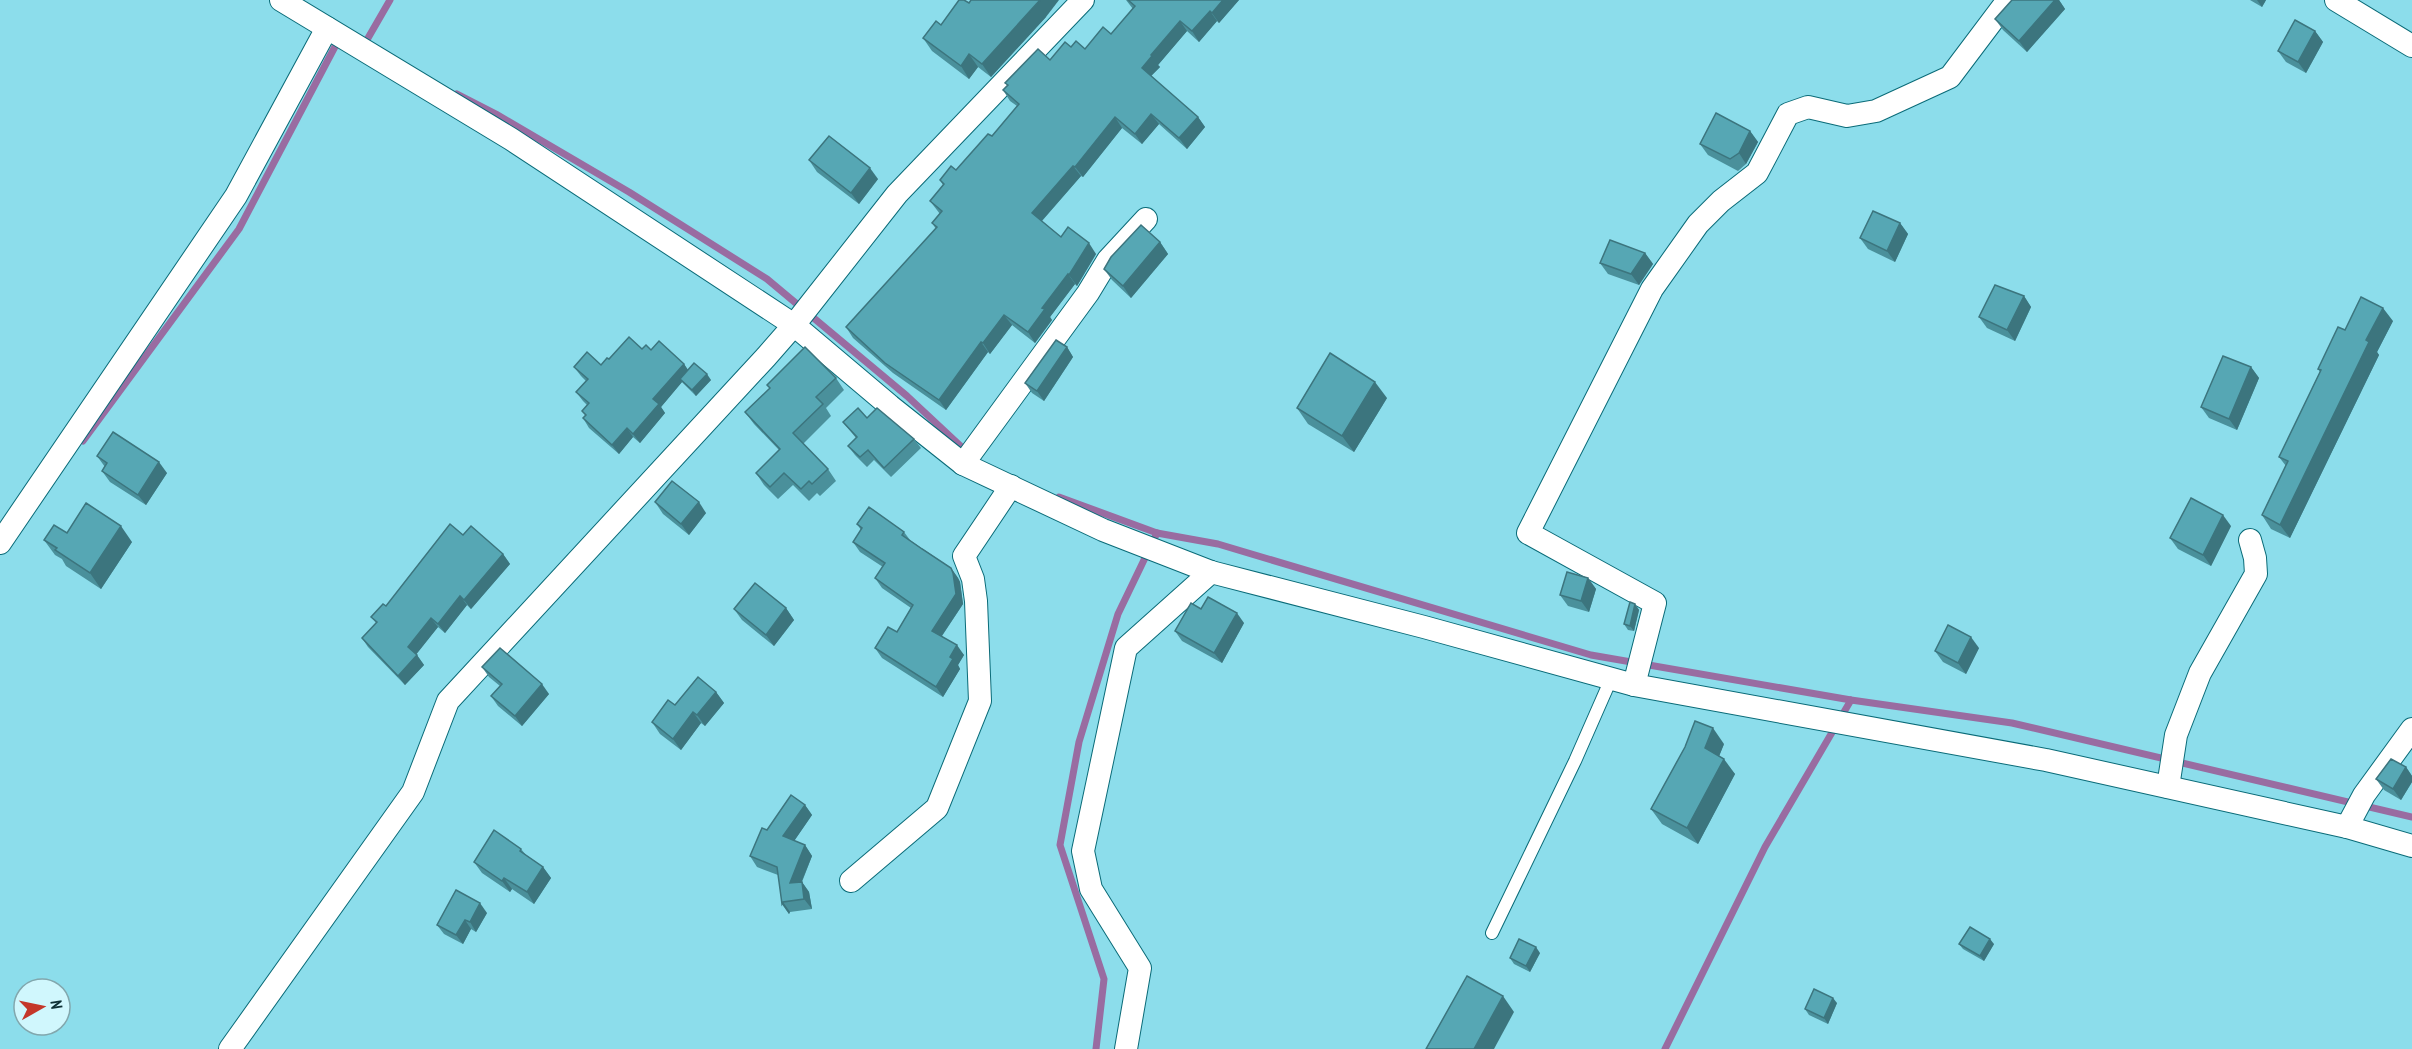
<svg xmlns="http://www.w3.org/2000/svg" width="2412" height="1049" font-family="'PT Sans Narrow',sans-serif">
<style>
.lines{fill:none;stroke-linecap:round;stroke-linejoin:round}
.stream{stroke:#996ca1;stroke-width:7}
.lane-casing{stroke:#0a6b78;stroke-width:14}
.street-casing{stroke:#0a6b78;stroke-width:24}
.lane{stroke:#fff;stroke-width:12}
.street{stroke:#fff;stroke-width:22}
.wall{fill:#4a909b}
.shaded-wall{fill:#3c757e}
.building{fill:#56a7b4;stroke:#3c757e;stroke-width:1.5}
</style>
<rect width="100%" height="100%" fill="#8cddeb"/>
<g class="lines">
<g class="stream">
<path d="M 364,45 L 390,0"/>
<path d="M 457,94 L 496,114 L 629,192 L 767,279 L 907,396 L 967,452"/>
<path d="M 83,441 L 239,229 L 339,39"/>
<path d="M 1059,497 L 1157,533 L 1218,544 L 1591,655 L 1851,700 L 2012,723 L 2412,817"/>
<path d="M 1096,1049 L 1104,979 L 1060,845 L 1079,742 L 1118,614 L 1157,533"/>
<path d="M 1665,1049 L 1765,847 L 1851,700"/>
</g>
<defs>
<path id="lane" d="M 1492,933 L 1575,761 L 1611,679"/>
<g id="street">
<path d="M 281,0 L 511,139 L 794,325 L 890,406 L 963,464 L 1103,530 L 1211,572 L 1424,627 L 1634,685 L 2046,760 L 2347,827 L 2412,846"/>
<path d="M 2336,0 L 2412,46"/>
<path d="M 963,464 L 1088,293 L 1108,260 L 1146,219"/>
<path d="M 0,543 L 236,196 L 327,28"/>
<path d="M 1634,685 L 1655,603 L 1528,533 L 1652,289 L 1698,224 L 1721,201 L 1757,173 L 1788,114 L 1808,107 L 1847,116 L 1876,111 L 1950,77 L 2008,0"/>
<path d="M 2168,787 L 2176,735 L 2200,673 L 2256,574 L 2255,558 L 2250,540"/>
<path d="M 2347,827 L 2364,795 L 2412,729"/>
<path d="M 851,881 L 937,808 L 980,701 L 976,601 L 973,579 L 964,556 L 1011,486"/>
<path d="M 230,1049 L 413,792 L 448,701 L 766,357 L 794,325 L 897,194 L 1083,0"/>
<path d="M 1126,1049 L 1140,968 L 1091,889 L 1083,851 L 1126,648 L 1211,572"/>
</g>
</defs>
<use href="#lane" class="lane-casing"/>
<use href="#street" class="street-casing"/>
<use href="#lane" class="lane"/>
<use href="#street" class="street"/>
</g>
<g class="wall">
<path d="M 1126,0 L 1239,0 L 1219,23 L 1217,21 L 1199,42 L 1187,31 L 1158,65 L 1160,67 L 1151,76 L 1198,117 L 1205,127 L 1187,149 L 1159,124 L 1142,144 L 1122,128 L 1083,177 L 1081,176 L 1042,221 L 1061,237 L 1096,254 L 1077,286 L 1075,284 L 1050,317 L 1052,320 L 1035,343 L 1012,325 L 990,354 L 988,352 L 946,410 L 893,373 L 853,338 L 846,327 L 936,229 L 932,223 L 940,214 L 930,201 L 943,185 L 940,180 L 956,170 L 992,136 L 1017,106 L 1010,101 L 1003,90 L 1007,85 L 1005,83 L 1050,60 L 1071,47 L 1085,49 L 1111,34 L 1133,9 Z"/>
<path d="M 2012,0 L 2059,0 L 2065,9 L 2027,52 L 2003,30 L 1995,19 Z"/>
<path d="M 2250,0 L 2266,0 L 2262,7 Z"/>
<path d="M 969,3 L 1046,17 L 991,77 L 978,67 L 969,79 L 932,51 L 923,38 Z"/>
<path d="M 2315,31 L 2323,42 L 2306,73 L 2286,62 L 2278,51 Z"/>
<path d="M 1750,131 L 1758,142 L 1746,164 L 1738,171 L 1708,155 L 1700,144 Z"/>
<path d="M 809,160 L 878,179 L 859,204 L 817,172 Z"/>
<path d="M 1900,223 L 1908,234 L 1895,262 L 1868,249 L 1860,238 Z"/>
<path d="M 1160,242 L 1168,254 L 1131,298 L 1112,280 L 1104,269 Z"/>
<path d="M 1645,253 L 1653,264 L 1639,285 L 1608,274 L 1600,263 Z"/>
<path d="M 2024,296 L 2031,307 L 2015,341 L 1987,328 L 1979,317 Z"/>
<path d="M 2393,321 L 2377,352 L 2379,355 L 2290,538 L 2271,529 L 2262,515 L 2286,466 L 2279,457 L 2320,372 L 2318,369 L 2345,330 Z"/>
<path d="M 1067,347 L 1073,357 L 1044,401 L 1032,393 L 1025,383 Z"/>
<path d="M 642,349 L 651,350 L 684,364 L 688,370 L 711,380 L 696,396 L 682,382 L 661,407 L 665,413 L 640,443 L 633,437 L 619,454 L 589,428 L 583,418 L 585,415 L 582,411 L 587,405 L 583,401 L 576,392 L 586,381 L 581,376 L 574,367 L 601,365 L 609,359 Z"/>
<path d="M 2251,367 L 2259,378 L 2237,430 L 2209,418 L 2201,407 Z"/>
<path d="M 836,378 L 844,390 L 826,408 L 831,416 L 803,444 L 828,469 L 836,481 L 820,496 L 817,493 L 809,501 L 793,485 L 778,499 L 764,485 L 756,473 L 779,450 L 754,424 L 745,412 L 770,388 L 767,385 Z"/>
<path d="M 1387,398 L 1354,452 L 1308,424 L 1297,408 Z"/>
<path d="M 867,418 L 914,439 L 921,448 L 891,477 L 874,460 L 867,467 L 855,455 L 848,446 L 856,438 L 843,422 Z"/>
<path d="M 97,456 L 167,473 L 146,505 L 110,482 L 102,471 L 105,467 Z"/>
<path d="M 655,502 L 706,513 L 689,535 L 663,514 Z"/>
<path d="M 857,524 L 904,532 L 910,540 L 951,568 L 958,578 L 960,582 L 963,604 L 942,636 L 964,655 L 958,665 L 960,669 L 943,697 L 882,658 L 875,648 L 897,632 L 911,608 L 882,588 L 875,578 L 883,567 L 860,552 L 853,542 L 861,530 Z"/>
<path d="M 2231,526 L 2211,566 L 2178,549 L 2170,538 Z"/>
<path d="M 67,533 L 132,542 L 101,589 L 66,566 L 62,559 L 55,555 L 44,540 Z"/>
<path d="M 463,535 L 503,554 L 510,564 L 471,609 L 467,605 L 445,633 L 438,627 L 416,654 L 424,665 L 405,685 L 368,647 L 362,638 L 376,623 L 371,617 L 386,606 Z"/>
<path d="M 1588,578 L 1596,589 L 1589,612 L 1568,606 L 1560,595 Z"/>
<path d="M 1635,604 L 1639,610 L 1634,631 L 1628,630 L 1624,624 Z"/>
<path d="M 786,608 L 794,620 L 774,646 L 742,620 L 734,609 Z"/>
<path d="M 1201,609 L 1244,623 L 1222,663 L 1182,641 L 1175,631 Z"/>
<path d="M 1979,648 L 1966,674 L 1943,662 L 1935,651 Z"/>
<path d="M 482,667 L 549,694 L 522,726 L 498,706 L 491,696 L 500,686 L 489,677 Z"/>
<path d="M 716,692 L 724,703 L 705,726 L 701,723 L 681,750 L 660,734 L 652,722 L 675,705 Z"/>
<path d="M 1724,744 L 1719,756 L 1735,774 L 1698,844 L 1662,824 L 1651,809 Z"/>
<path d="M 2406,767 L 2412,776 L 2412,782 L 2401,800 L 2384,790 L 2376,779 Z"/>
<path d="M 805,805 L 812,815 L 794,841 L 805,845 L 812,856 L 802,882 L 809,892 L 812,909 L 790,912 L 789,914 L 782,904 L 778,875 L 757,867 L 750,856 L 767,830 Z"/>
<path d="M 521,849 L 526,855 L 543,867 L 551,878 L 534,904 L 512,889 L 510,892 L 482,873 L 474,862 Z"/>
<path d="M 487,913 L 476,932 L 471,929 L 463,944 L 444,934 L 437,925 Z"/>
<path d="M 1959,944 L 1994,944 L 1984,961 L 1963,949 Z"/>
<path d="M 1540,953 L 1530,972 L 1514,964 L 1510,958 Z"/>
<path d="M 1837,1003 L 1828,1024 L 1809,1015 L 1805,1009 Z"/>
</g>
<g class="shaded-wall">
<path d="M 1040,0 L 1059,0 L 1046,17 L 991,77 L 982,64 Z"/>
<path d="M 1223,0 L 1239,0 L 1219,23 L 1212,13 Z"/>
<path d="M 2055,0 L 2059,0 L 2065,9 L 2027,52 L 2019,41 Z"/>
<path d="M 2257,0 L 2266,0 L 2262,7 Z"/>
<path d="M 1210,11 L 1217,21 L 1199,42 L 1192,31 Z"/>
<path d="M 1180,21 L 1187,31 L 1158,65 L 1160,67 L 1149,78 L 1142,68 L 1151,55 Z"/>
<path d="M 2315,31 L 2323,42 L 2306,73 L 2298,62 Z"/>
<path d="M 969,54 L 978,67 L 969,79 L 961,66 Z"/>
<path d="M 1151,114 L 1159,124 L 1142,144 L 1135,134 Z"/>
<path d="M 1115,117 L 1122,128 L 1083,177 L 1075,167 Z"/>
<path d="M 1198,117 L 1205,127 L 1187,149 L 1179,138 Z"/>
<path d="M 1750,131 L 1758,142 L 1746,164 L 1739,153 Z"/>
<path d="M 1073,166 L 1081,176 L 1039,224 L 1032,213 Z"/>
<path d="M 870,168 L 878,179 L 859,204 L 851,193 Z"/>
<path d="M 1900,223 L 1908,234 L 1895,262 L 1887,251 Z"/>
<path d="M 1160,242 L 1168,254 L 1131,298 L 1123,286 Z"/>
<path d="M 1089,243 L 1096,254 L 1077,286 L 1069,275 Z"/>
<path d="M 1645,253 L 1653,264 L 1639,285 L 1631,274 Z"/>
<path d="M 1068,274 L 1075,284 L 1050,317 L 1052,320 L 1035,343 L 1028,332 L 1042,308 Z"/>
<path d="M 2024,296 L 2031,307 L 2015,341 L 2007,330 Z"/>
<path d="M 2383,308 L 2393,321 L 2377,352 L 2379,355 L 2290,538 L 2280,525 L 2366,340 Z"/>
<path d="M 1004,315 L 1012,325 L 990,354 L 983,343 Z"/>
<path d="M 981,342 L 988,352 L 946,410 L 939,400 Z"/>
<path d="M 1067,347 L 1073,357 L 1044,401 L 1037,391 Z"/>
<path d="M 684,364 L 690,373 L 680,379 L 682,382 L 661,407 L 665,413 L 640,443 L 633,434 L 653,399 Z"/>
<path d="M 2251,367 L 2259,378 L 2237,430 L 2229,419 Z"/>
<path d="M 707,374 L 711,380 L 696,396 L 692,390 Z"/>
<path d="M 1375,382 L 1387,398 L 1354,452 L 1342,436 Z"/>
<path d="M 627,428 L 633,437 L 619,454 L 612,445 Z"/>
<path d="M 159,462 L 167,473 L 146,505 L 138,495 Z"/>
<path d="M 699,502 L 706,513 L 689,535 L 681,524 Z"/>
<path d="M 2223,515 L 2231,526 L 2211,566 L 2203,555 Z"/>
<path d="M 121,526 L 132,542 L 101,589 L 90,573 Z"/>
<path d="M 503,554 L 510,564 L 471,609 L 464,600 Z"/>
<path d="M 951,568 L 958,578 L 960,582 L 963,604 L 939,640 L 932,631 Z"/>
<path d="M 1588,578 L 1596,589 L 1589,612 L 1581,601 Z"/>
<path d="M 460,596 L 467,605 L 445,633 L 438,624 Z"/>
<path d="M 1635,604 L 1639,610 L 1634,631 L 1630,626 Z"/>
<path d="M 786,608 L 794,620 L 774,646 L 766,635 Z"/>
<path d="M 1237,613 L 1244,623 L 1222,663 L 1214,653 Z"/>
<path d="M 431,618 L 438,627 L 415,656 L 408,647 Z"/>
<path d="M 1971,637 L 1979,648 L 1966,674 L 1958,663 Z"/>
<path d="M 957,645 L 964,655 L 958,665 L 960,669 L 943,697 L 936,687 L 950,657 Z"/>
<path d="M 417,655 L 424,665 L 405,685 L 398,676 Z"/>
<path d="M 542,684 L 549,694 L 522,726 L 515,716 Z"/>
<path d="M 716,692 L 724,703 L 705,726 L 697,715 Z"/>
<path d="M 693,712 L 701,723 L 681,750 L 673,739 Z"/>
<path d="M 1713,728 L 1724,744 L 1716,764 L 1705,748 Z"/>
<path d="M 1724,759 L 1735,774 L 1698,844 L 1687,828 Z"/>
<path d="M 2406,767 L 2412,776 L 2412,782 L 2401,800 L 2393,789 Z"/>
<path d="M 805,805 L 812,815 L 790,847 L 783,836 Z"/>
<path d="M 805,845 L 812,856 L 797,893 L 790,883 Z"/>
<path d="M 543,867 L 551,878 L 534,904 L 527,892 Z"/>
<path d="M 504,878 L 512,889 L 510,892 L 502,881 Z"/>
<path d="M 802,882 L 809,892 L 812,909 L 804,899 Z"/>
<path d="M 783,902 L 790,912 L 789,914 L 782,904 Z"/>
<path d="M 480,903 L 487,913 L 476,932 L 470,922 Z"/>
<path d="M 465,920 L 471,929 L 463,944 L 456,935 Z"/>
<path d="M 1990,939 L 1994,944 L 1984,961 L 1980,956 Z"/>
<path d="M 1536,947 L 1540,953 L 1530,972 L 1526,966 Z"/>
<path d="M 1503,996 L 1514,1012 L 1494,1049 L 1474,1049 Z"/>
<path d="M 1833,998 L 1837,1003 L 1828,1024 L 1824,1018 Z"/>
</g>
<g class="building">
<path d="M 959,0 L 964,0 L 969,3 L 971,0 L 1040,0 L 982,64 L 969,54 L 961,66 L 923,38 L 936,21 L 941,25 Z"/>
<path d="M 1128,0 L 1223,0 L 1212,13 L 1210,11 L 1192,31 L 1180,21 L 1151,55 L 1152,56 L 1142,68 L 1198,117 L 1179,138 L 1151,114 L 1135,134 L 1115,117 L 1075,167 L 1073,166 L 1032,213 L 1061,237 L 1068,227 L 1089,243 L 1069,275 L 1068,274 L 1042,308 L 1045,309 L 1028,332 L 1004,315 L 983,343 L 981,342 L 939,400 L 885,363 L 846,327 L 937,227 L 932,223 L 942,211 L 930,201 L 944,184 L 940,180 L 951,166 L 956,170 L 988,134 L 992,136 L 1019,104 L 1003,90 L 1008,85 L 1005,83 L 1038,49 L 1050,60 L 1065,42 L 1071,47 L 1076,41 L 1085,49 L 1103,27 L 1111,34 L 1135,6 Z"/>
<path d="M 2012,0 L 2055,0 L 2019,41 L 1995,19 Z"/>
<path d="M 2295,20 L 2315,31 L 2298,62 L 2278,51 Z"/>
<path d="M 1716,113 L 1750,131 L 1739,153 L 1730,159 L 1700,144 Z"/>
<path d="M 829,136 L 870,168 L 851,193 L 809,160 Z"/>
<path d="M 1873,211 L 1900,223 L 1887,251 L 1860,238 Z"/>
<path d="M 1141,225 L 1160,242 L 1123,286 L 1104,269 L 1111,257 Z"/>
<path d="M 1610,240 L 1645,253 L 1631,274 L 1600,263 Z"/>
<path d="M 1995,285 L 2024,296 L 2007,330 L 1979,317 Z"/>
<path d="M 2361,297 L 2383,308 L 2366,340 L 2369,342 L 2280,525 L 2262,515 L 2288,461 L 2279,457 L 2321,370 L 2318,369 L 2338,327 L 2345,330 Z"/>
<path d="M 629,337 L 642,349 L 646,345 L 651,350 L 659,341 L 684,364 L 653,399 L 659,404 L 633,434 L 627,428 L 612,445 L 583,418 L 586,415 L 582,411 L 589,403 L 576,392 L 588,379 L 574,367 L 587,352 L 601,365 L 607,358 L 609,359 Z"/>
<path d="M 1056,340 L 1067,347 L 1037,391 L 1025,383 Z"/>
<path d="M 805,347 L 836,378 L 816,397 L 823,404 L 793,433 L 828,469 L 812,484 L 809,481 L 801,489 L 784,473 L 770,487 L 756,473 L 780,449 L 745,412 L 770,388 L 767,385 Z"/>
<path d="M 1330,353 L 1375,382 L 1342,436 L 1297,408 Z"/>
<path d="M 2223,356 L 2251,367 L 2229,419 L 2201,407 Z"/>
<path d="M 694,363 L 707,374 L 692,390 L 680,379 Z"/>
<path d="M 858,408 L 867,418 L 877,408 L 914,439 L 884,468 L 868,450 L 860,457 L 848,446 L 857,437 L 843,422 Z"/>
<path d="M 113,432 L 159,462 L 138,495 L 102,471 L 107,463 L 97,456 Z"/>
<path d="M 672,481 L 699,502 L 681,524 L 655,502 Z"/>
<path d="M 2191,498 L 2223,515 L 2203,555 L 2170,538 Z"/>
<path d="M 86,503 L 121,526 L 90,573 L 55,550 L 57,548 L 44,540 L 54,525 L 67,533 Z"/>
<path d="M 869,507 L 904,532 L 902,535 L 922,549 L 951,568 L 953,573 L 956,594 L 932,631 L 957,645 L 950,657 L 953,659 L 936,687 L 875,648 L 888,627 L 897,632 L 913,605 L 875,578 L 885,563 L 853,542 L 862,528 L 857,524 Z"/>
<path d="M 450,524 L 463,535 L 471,526 L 503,554 L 464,600 L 460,596 L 438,624 L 431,618 L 408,647 L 417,655 L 398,676 L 362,638 L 377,622 L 371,617 L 383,604 L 386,606 Z"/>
<path d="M 1567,572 L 1588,578 L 1581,601 L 1560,595 Z"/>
<path d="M 755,583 L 786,608 L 766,635 L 734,609 Z"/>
<path d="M 1208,597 L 1237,613 L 1214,653 L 1175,631 L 1191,603 L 1201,609 Z"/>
<path d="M 1630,602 L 1635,604 L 1630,626 L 1624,624 Z"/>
<path d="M 1948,625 L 1971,637 L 1958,663 L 1935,651 Z"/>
<path d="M 500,648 L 542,684 L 515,716 L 491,696 L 502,684 L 482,667 Z"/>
<path d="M 698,677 L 716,692 L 697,715 L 693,712 L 673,739 L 652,722 L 668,700 L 675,705 Z"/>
<path d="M 1695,721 L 1713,728 L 1705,748 L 1724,759 L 1687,828 L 1651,809 L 1685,747 Z"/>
<path d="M 2391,759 L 2406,767 L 2393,789 L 2376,779 Z"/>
<path d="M 791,795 L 805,805 L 783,836 L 805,845 L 790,883 L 802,882 L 804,899 L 783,902 L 782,904 L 777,867 L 750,856 L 762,828 L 767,830 Z"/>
<path d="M 494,830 L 521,849 L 520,851 L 543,867 L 527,892 L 504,878 L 502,881 L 474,862 Z"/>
<path d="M 456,890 L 480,903 L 470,922 L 465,920 L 456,935 L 437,925 Z"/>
<path d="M 1970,927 L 1990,939 L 1980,956 L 1959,944 Z"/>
<path d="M 1519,939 L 1536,947 L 1526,966 L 1510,958 Z"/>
<path d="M 1467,976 L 1503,996 L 1474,1049 L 1426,1049 Z"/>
<path d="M 1814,989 L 1833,998 L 1824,1018 L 1805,1009 Z"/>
</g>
<g transform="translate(42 1007) rotate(81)"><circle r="28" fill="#d0f7fd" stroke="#82a7ad" stroke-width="1.5"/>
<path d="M0-4.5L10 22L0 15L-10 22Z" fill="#c4372a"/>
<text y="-9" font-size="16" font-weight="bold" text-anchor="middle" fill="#0d3035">N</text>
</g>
</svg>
